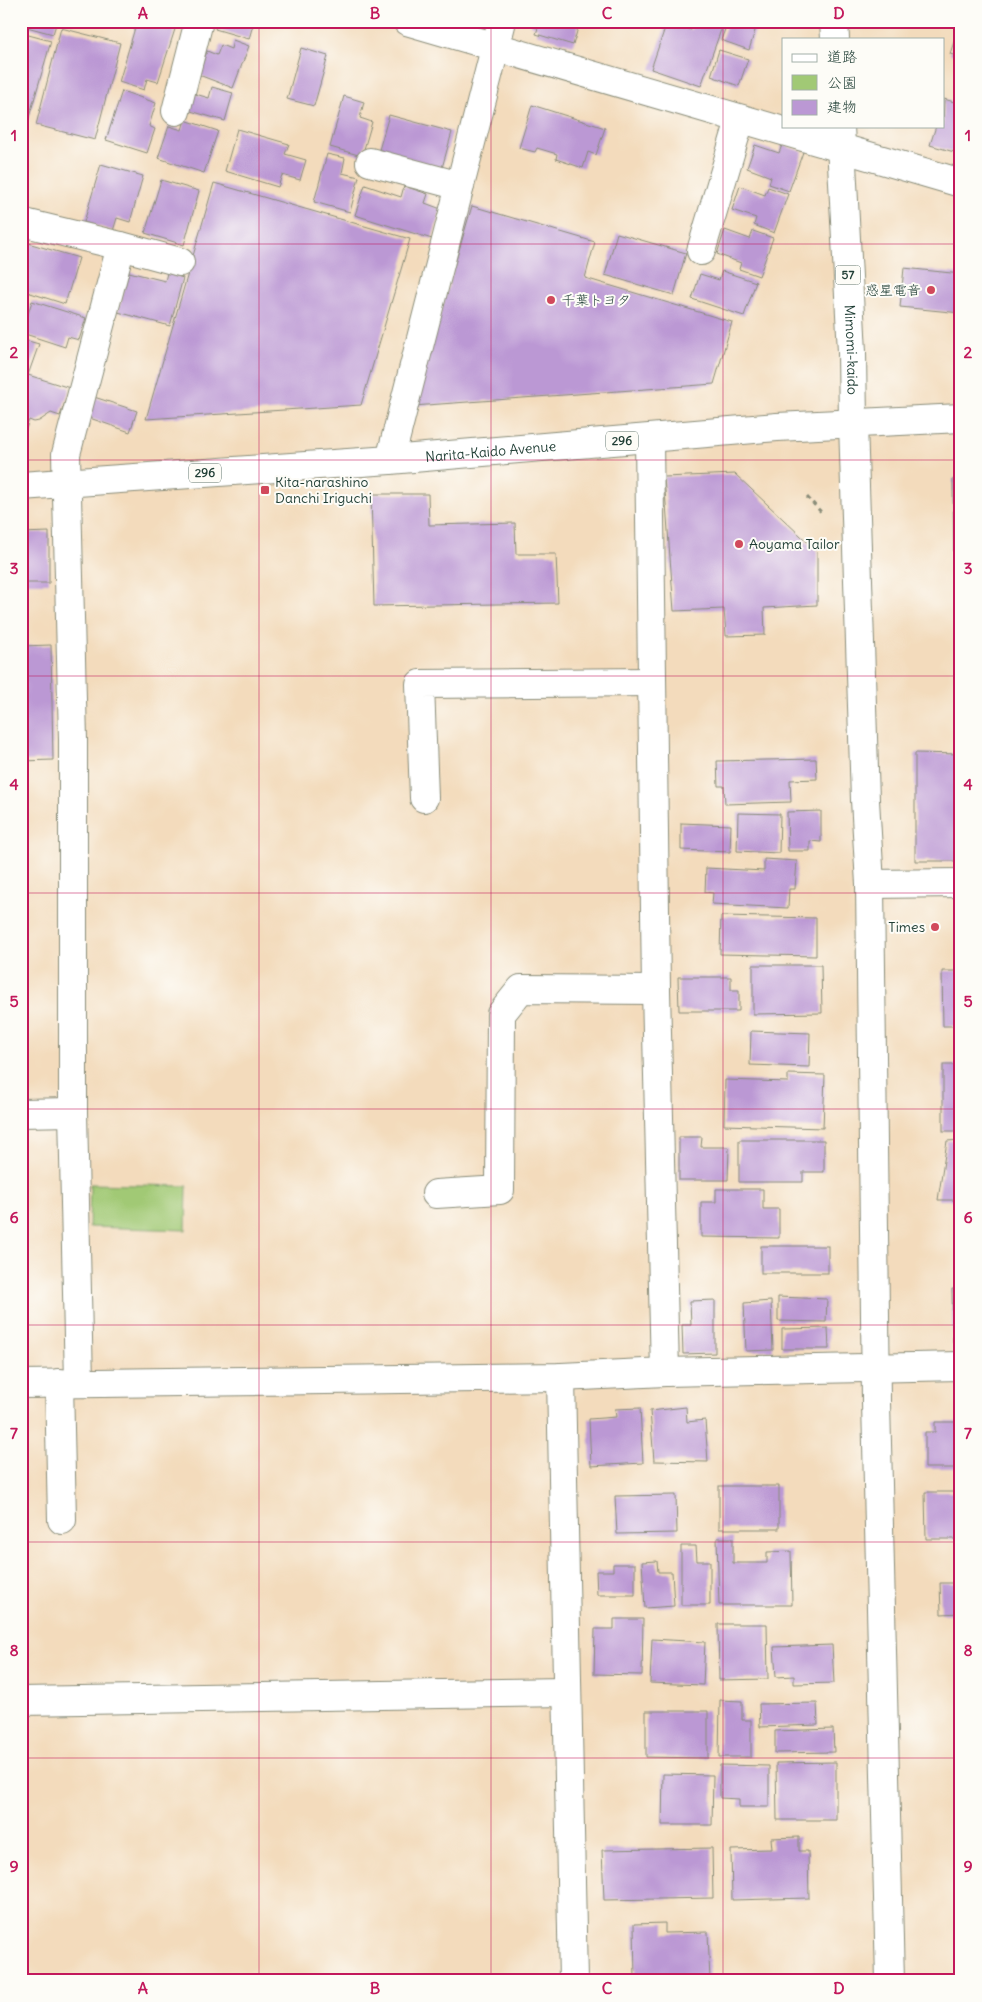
<svg xmlns="http://www.w3.org/2000/svg" width="982" height="2002" font-family="Delius,'Klee One',sans-serif">
<style>
.green{fill:#a1c975;stroke:#608354}
.building{fill:#bb98d4}
.lines{fill:none;stroke-linecap:round;stroke-linejoin:round}
.minor-casing{stroke:#898c78;stroke-width:30}
.major-casing{stroke:#898c78;stroke-width:30}
.highway-casing{stroke:#898c78;stroke-width:30}
.path{stroke:#898c78;stroke-width:3;stroke-dasharray:4 4;stroke-linecap:butt}
.minor{stroke:#fff;stroke-width:28}
.major{stroke:#fff;stroke-width:28}
.highway{stroke:#fff;stroke-width:28}
.grid{fill:none;stroke:#c2185b;stroke-width:1;stroke-opacity:0.55}
.poi-dot{fill:#d1495b;stroke:#fdfcf7;stroke-width:2}
.labels{text-anchor:middle;stroke-width:4;stroke-linejoin:round;paint-order:stroke}
.shield{fill:#fdfcf7;stroke:#62766e;stroke-width:1}
.shield-label{font-size:12px;font-weight:bold;fill:#1f3d34}
.poi-label{font-size:14px;fill:#1f3d34;stroke:#fdfcf7;text-anchor:start}
.street-label{font-size:14px;fill:#1f3d34;stroke:#fdfcf7}
.neatline{fill:none;stroke:#c2185b;stroke-width:2}
.grid-label{font-size:16px;text-anchor:middle;font-weight:bold;fill:#c2185b}
</style>
<rect width="100%" height="100%" fill="#fdfcf7"/>
<filter id="ink" filterUnits="userSpaceOnUse"><feTurbulence type="fractalNoise" baseFrequency=".02" numOctaves="2"/><feDisplacementMap in="SourceGraphic" scale="10" xChannelSelector="R" yChannelSelector="G"/><feConvolveMatrix kernelMatrix="1 2 1 2 8 2 1 2 1" color-interpolation-filters="sRGB"/></filter>
<filter id="wash" filterUnits="userSpaceOnUse"><feTurbulence type="fractalNoise" baseFrequency=".0096" numOctaves="4" result="noise"/><feDisplacementMap in="SourceGraphic" scale="20" xChannelSelector="R" yChannelSelector="G"/><feGaussianBlur stdDeviation="1.12" result="paint"/><feColorMatrix in="noise" values="0 0 0 0 0 0 0 0 0 0 0 0 0 0 0 0 0 1.4 0 .05"/><feComposite in="paint" operator="in"/></filter>
<g filter="url(#wash)">
<rect width="100%" height="100%" fill="#f3dbbc"/>
<path class="green" d="M 90,1184 L 187,1186 L 186,1230 L 89,1227 Z"/>
<g id="blocks">
<g class="building">
<path d="M 28,21 L 57,21 L 53,34 L 27,27 Z"/>
<path d="M 137,21 L 177,23 L 158,82 L 147,79 L 144,90 L 119,82 Z"/>
<path d="M 218,21 L 254,21 L 249,39 L 215,29 Z"/>
<path d="M 531,21 L 580,21 L 573,45 L 536,34 L 538,28 L 530,25 Z"/>
<path d="M 694,21 L 705,21 L 722,27 L 701,86 L 651,69 L 667,22 L 691,30 Z"/>
<path d="M 728,21 L 758,21 L 749,50 L 721,40 Z"/>
<path d="M 960,23 L 961,23 L 961,57 L 950,54 Z"/>
<path d="M 61,28 L 120,43 L 95,140 L 36,125 Z"/>
<path d="M 21,33 L 51,41 L 28,121 L 21,119 Z"/>
<path d="M 233,40 L 249,46 L 233,88 L 199,75 L 207,51 L 217,55 L 221,45 L 231,49 Z"/>
<path d="M 301,48 L 328,56 L 314,106 L 287,99 Z"/>
<path d="M 719,50 L 748,59 L 739,86 L 711,76 Z"/>
<path d="M 212,87 L 233,93 L 225,121 L 187,110 L 192,93 L 209,98 Z"/>
<path d="M 122,91 L 156,103 L 149,126 L 155,129 L 147,153 L 106,140 Z"/>
<path d="M 344,96 L 364,102 L 360,118 L 372,122 L 362,156 L 330,147 Z"/>
<path d="M 944,99 L 961,104 L 961,154 L 930,145 L 936,126 L 943,126 Z"/>
<path d="M 532,105 L 605,128 L 596,155 L 588,152 L 583,168 L 556,159 L 557,154 L 537,148 L 535,152 L 519,148 Z"/>
<path d="M 389,115 L 452,132 L 442,168 L 379,150 Z"/>
<path d="M 185,120 L 218,131 L 204,173 L 158,158 L 169,126 L 182,130 Z"/>
<path d="M 237,129 L 289,144 L 285,154 L 306,160 L 300,180 L 282,175 L 278,187 L 225,171 Z"/>
<path d="M 755,145 L 779,153 L 782,145 L 803,152 L 789,191 L 769,184 L 771,177 L 747,168 Z"/>
<path d="M 327,154 L 345,158 L 342,173 L 359,177 L 350,212 L 314,202 Z"/>
<path d="M 101,164 L 143,176 L 130,222 L 117,218 L 113,231 L 84,222 Z"/>
<path d="M 161,180 L 199,191 L 184,245 L 145,233 Z"/>
<path d="M 214,183 L 410,239 L 361,405 L 146,419 Z"/>
<path d="M 365,185 L 401,197 L 404,186 L 428,194 L 425,203 L 441,209 L 432,239 L 355,215 Z"/>
<path d="M 740,186 L 765,195 L 768,187 L 788,194 L 774,233 L 754,225 L 756,218 L 732,210 Z"/>
<path d="M 472,206 L 595,242 L 585,278 L 732,322 L 714,384 L 413,406 Z"/>
<path d="M 725,230 L 750,239 L 753,231 L 773,238 L 759,276 L 739,269 L 741,263 L 717,254 Z"/>
<path d="M 617,233 L 686,253 L 674,295 L 605,275 Z"/>
<path d="M 21,241 L 79,258 L 65,304 L 21,290 Z"/>
<path d="M 904,268 L 961,274 L 961,313 L 900,307 Z"/>
<path d="M 722,271 L 756,282 L 744,316 L 692,299 L 700,274 L 719,280 Z"/>
<path d="M 129,272 L 165,281 L 167,273 L 183,278 L 170,326 L 118,312 Z"/>
<path d="M 32,301 L 86,318 L 79,340 L 68,337 L 65,347 L 22,333 Z"/>
<path d="M 21,339 L 39,344 L 28,375 L 70,388 L 60,416 L 51,413 L 39,421 L 34,422 L 29,420 L 24,435 L 21,435 Z"/>
<path d="M 88,395 L 137,411 L 130,432 L 81,415 Z"/>
<path d="M 735,474 L 817,551 L 817,605 L 764,608 L 765,635 L 726,636 L 724,609 L 674,611 L 664,477 Z"/>
<path d="M 953,479 L 961,479 L 961,585 L 954,585 Z"/>
<path d="M 371,494 L 428,494 L 429,525 L 515,523 L 516,554 L 556,554 L 558,603 L 374,606 Z"/>
<path d="M 49,532 L 49,583 L 21,583 L 21,533 Z"/>
<path d="M 51,645 L 53,760 L 21,761 L 21,646 Z"/>
<path d="M 915,753 L 961,754 L 961,861 L 915,861 Z"/>
<path d="M 816,759 L 817,779 L 790,780 L 791,802 L 725,804 L 724,786 L 718,786 L 717,761 Z"/>
<path d="M 821,811 L 821,842 L 810,841 L 810,851 L 788,851 L 787,812 Z"/>
<path d="M 738,813 L 780,814 L 779,853 L 737,851 Z"/>
<path d="M 681,823 L 731,825 L 730,852 L 681,850 Z"/>
<path d="M 764,859 L 797,861 L 795,889 L 789,889 L 788,908 L 712,904 L 713,893 L 705,892 L 706,868 L 764,871 Z"/>
<path d="M 721,916 L 816,918 L 816,956 L 720,954 Z"/>
<path d="M 753,965 L 821,965 L 822,1013 L 753,1014 Z"/>
<path d="M 942,971 L 961,971 L 961,1026 L 943,1026 Z"/>
<path d="M 678,977 L 731,977 L 731,990 L 739,990 L 739,1011 L 679,1011 Z"/>
<path d="M 751,1031 L 810,1033 L 809,1067 L 750,1065 Z"/>
<rect x="943" y="1065" width="18" height="66"/>
<path d="M 788,1074 L 825,1075 L 823,1128 L 724,1125 L 725,1080 L 788,1082 Z"/>
<path d="M 679,1137 L 702,1137 L 701,1147 L 729,1147 L 728,1180 L 679,1180 Z"/>
<path d="M 739,1140 L 824,1140 L 824,1172 L 803,1172 L 803,1182 L 739,1182 Z"/>
<path d="M 961,1140 L 961,1200 L 938,1200 L 947,1141 Z"/>
<path d="M 716,1189 L 763,1189 L 763,1209 L 779,1209 L 779,1238 L 701,1237 L 701,1202 L 716,1202 Z"/>
<rect x="761" y="1246" width="67" height="27"/>
<path d="M 952,1289 L 961,1289 L 961,1342 L 953,1342 Z"/>
<path d="M 778,1297 L 827,1299 L 826,1322 L 778,1321 Z"/>
<path d="M 715,1300 L 715,1353 L 683,1354 L 682,1325 L 691,1325 L 690,1301 Z"/>
<path d="M 771,1301 L 773,1350 L 746,1351 L 744,1303 Z"/>
<path d="M 828,1328 L 829,1349 L 782,1349 L 782,1329 Z"/>
<path d="M 686,1407 L 687,1422 L 705,1420 L 708,1462 L 654,1461 L 650,1411 Z"/>
<path d="M 640,1408 L 643,1463 L 591,1466 L 589,1419 L 616,1417 L 615,1409 Z"/>
<path d="M 935,1422 L 961,1422 L 961,1468 L 925,1468 L 925,1432 L 935,1432 Z"/>
<rect x="719" y="1486" width="60" height="43"/>
<path d="M 925,1492 L 961,1492 L 961,1539 L 926,1539 Z"/>
<path d="M 676,1495 L 677,1533 L 617,1534 L 615,1496 Z"/>
<path d="M 717,1538 L 733,1538 L 733,1563 L 767,1563 L 767,1552 L 791,1551 L 792,1605 L 719,1605 Z"/>
<path d="M 681,1546 L 696,1546 L 697,1561 L 710,1561 L 710,1605 L 681,1605 Z"/>
<path d="M 657,1561 L 658,1572 L 672,1572 L 674,1606 L 645,1608 L 642,1562 Z"/>
<path d="M 613,1564 L 635,1564 L 635,1595 L 597,1595 L 596,1571 L 613,1571 Z"/>
<path d="M 940,1583 L 961,1583 L 961,1613 L 941,1614 Z"/>
<path d="M 614,1619 L 643,1619 L 642,1675 L 594,1674 L 595,1629 L 614,1629 Z"/>
<path d="M 718,1624 L 767,1624 L 768,1679 L 719,1680 Z"/>
<path d="M 652,1639 L 705,1642 L 703,1685 L 650,1683 Z"/>
<path d="M 832,1645 L 834,1683 L 794,1684 L 794,1676 L 776,1677 L 774,1647 Z"/>
<path d="M 720,1700 L 742,1701 L 742,1720 L 751,1720 L 751,1757 L 719,1757 Z"/>
<path d="M 817,1703 L 818,1725 L 760,1727 L 759,1704 Z"/>
<path d="M 646,1711 L 708,1711 L 708,1758 L 646,1757 Z"/>
<path d="M 833,1729 L 834,1752 L 775,1753 L 775,1731 Z"/>
<path d="M 836,1762 L 836,1820 L 777,1820 L 776,1763 Z"/>
<path d="M 720,1765 L 769,1766 L 769,1807 L 739,1807 L 739,1799 L 720,1798 Z"/>
<path d="M 663,1774 L 713,1775 L 712,1825 L 662,1825 Z"/>
<path d="M 799,1837 L 799,1851 L 808,1851 L 809,1898 L 732,1900 L 731,1850 L 772,1849 L 771,1838 Z"/>
<path d="M 712,1848 L 713,1898 L 604,1900 L 602,1850 Z"/>
<path d="M 665,1923 L 665,1933 L 708,1932 L 710,1981 L 635,1981 L 634,1924 Z"/>
</g>
</g>
</g>
<g filter="url(#ink)">
<use href="#blocks" fill-opacity="0" stroke="#898c78" stroke-width="1"/>
<g class="lines">
<defs>
<g id="minor">
<path d="M 407,21 L 961,183"/>
<path d="M 176,111 L 199,21"/>
<path d="M 370,162 L 460,186"/>
<path d="M 21,222 L 121,246 L 66,454 L 73,740 L 73,1112 L 79,1383"/>
<path d="M 121,246 L 180,262"/>
<path d="M 701,251 L 740,120"/>
<path d="M 853,423 L 865,800 L 870,884 L 876,1402 L 890,1981"/>
<path d="M 649,439 L 656,990 L 665,1372"/>
<path d="M 390,460 L 502,21"/>
<path d="M 424,798 L 420,684 L 652,682"/>
<path d="M 870,884 L 961,883"/>
<path d="M 21,1113 L 73,1112"/>
<path d="M 436,1194 L 500,1190 L 501,1014 L 521,989 L 656,990"/>
<path d="M 561,1377 L 573,1981"/>
<path d="M 59,1383 L 62,1520"/>
<path d="M 21,1384 L 561,1377 L 665,1372 L 961,1366"/>
<path d="M 21,1701 L 567,1692"/>
</g>
<g id="major">
<path d="M 834,21 L 835,39"/>
<path id="s1" d="M 840,126 L 852,352 L 853,423"/>
</g>
<g id="highway">
<path id="s2" d="M 21,486 L 390,460 L 777,427 L 961,418"/>
</g>
</defs>
<use href="#minor" class="minor-casing"/>
<use href="#major" class="major-casing"/>
<use href="#highway" class="highway-casing"/>
<path class="path" d="M 807,497 L 822,513"/>
<use href="#minor" class="minor"/>
<use href="#major" class="major"/>
<use href="#highway" class="highway"/>
</g>
</g>
<path class="grid" d="M 259,21 L 259,1981M 491,21 L 491,1981M 723,21 L 723,1981M 21,244 L 961,244M 21,460 L 961,460M 21,676 L 961,676M 21,893 L 961,893M 21,1109 L 961,1109M 21,1325 L 961,1325M 21,1542 L 961,1542M 21,1758 L 961,1758"/>
<g class="poi-dot">
<circle cx="931" cy="290" r="5"/>
<circle cx="551" cy="300" r="5"/>
<rect x="260" y="485" width="10" height="10" rx="2.5"/>
<circle cx="739" cy="544" r="5"/>
<circle cx="935" cy="927" r="5"/>
</g>
<g class="labels">
<g class="shield">
<rect x="835.5" y="265.5" width="25" height="19" rx="4"/>
<rect x="606" y="431.5" width="32" height="19" rx="4"/>
<rect x="189" y="463.5" width="32" height="19" rx="4"/>
</g>
<g class="shield-label">
<text x="848" y="279">57</text>
<text x="622" y="445">296</text>
<text x="205" y="477">296</text>
</g>
<g class="poi-label">
<text x="921" y="295" text-anchor="end">惑星電音</text>
<text x="561" y="305">千葉トヨタ</text>
<text x="275" y="487">Kita-narashino<tspan x="275" dy="16">Danchi Iriguchi</tspan></text>
<text x="749" y="549">Aoyama Tailor</text>
<text x="925" y="932" text-anchor="end">Times</text>
</g>
<g class="street-label">
<text dy="5" stroke="none"><textPath href="#s1" startOffset="224">Mimomi-kaido</textPath></text>
<text dy="5" stroke="none"><textPath href="#s2" startOffset="471">Narita-Kaido Avenue</textPath></text>
</g>
</g>
<rect width="982" height="2002" fill="none" stroke="#fdfcf7" stroke-width="55"/>
<rect x="782" y="38" width="162" height="90" fill="#fdfcf7" stroke="#a4b0a9"/>
<rect x="792" y="54" width="25" height="8" fill="#ffffff" stroke="#a4b0a9"/>
<text x="827" y="62" font-size="15" fill="#1f3d34">道路</text>
<rect x="792" y="75" width="25" height="15" fill="#a1c975" stroke="#a4b0a9"/>
<text x="827" y="88" font-size="15" fill="#1f3d34">公園</text>
<rect x="792" y="100" width="25" height="15" fill="#bb98d4" stroke="#a4b0a9"/>
<text x="827" y="112" font-size="15" fill="#1f3d34">建物</text>
<rect x="28" y="28" width="926" height="1946" class="neatline"/>
<g class="grid-label">
<text x="143" y="19">A</text>
<text x="375" y="19">B</text>
<text x="607" y="19">C</text>
<text x="839" y="19">D</text>
<text x="14" y="141">1</text>
<text x="968" y="141">1</text>
<text x="14" y="358">2</text>
<text x="968" y="358">2</text>
<text x="14" y="574">3</text>
<text x="968" y="574">3</text>
<text x="14" y="790">4</text>
<text x="968" y="790">4</text>
<text x="14" y="1007">5</text>
<text x="968" y="1007">5</text>
<text x="14" y="1223">6</text>
<text x="968" y="1223">6</text>
<text x="14" y="1439">7</text>
<text x="968" y="1439">7</text>
<text x="14" y="1656">8</text>
<text x="968" y="1656">8</text>
<text x="14" y="1872">9</text>
<text x="968" y="1872">9</text>
<text x="143" y="1994">A</text>
<text x="375" y="1994">B</text>
<text x="607" y="1994">C</text>
<text x="839" y="1994">D</text>
</g>
</svg>
